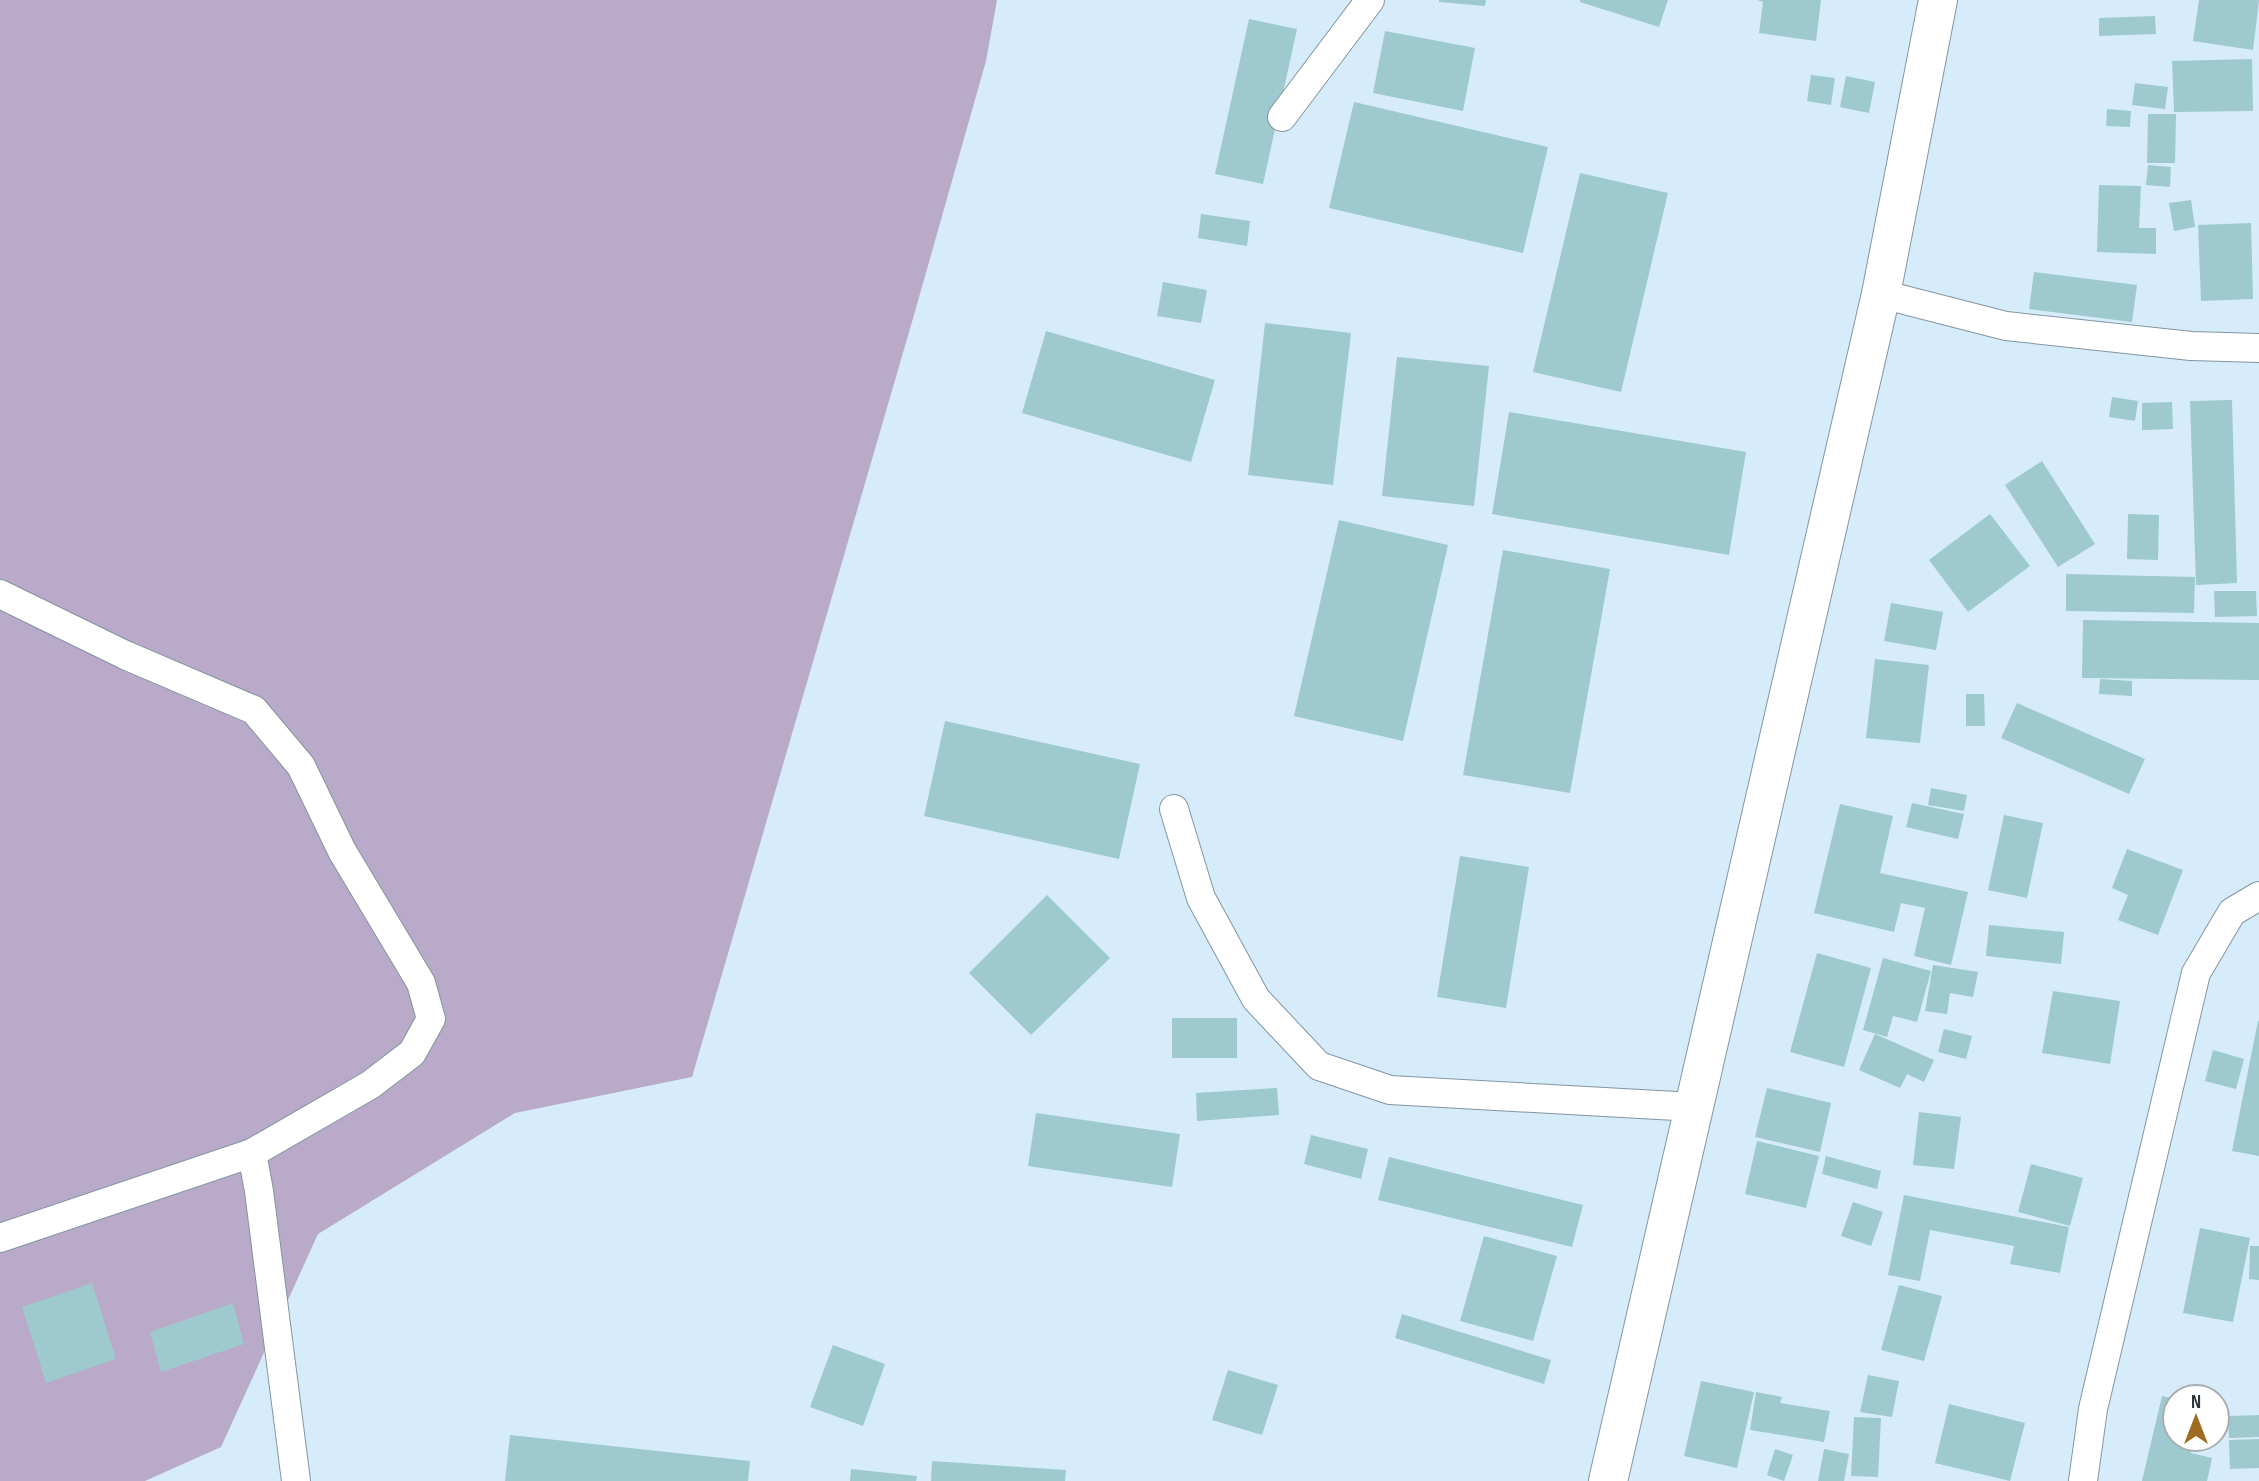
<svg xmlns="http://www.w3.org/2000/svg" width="2259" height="1481" font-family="'Sofia Sans Condensed',sans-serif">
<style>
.forest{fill:#b8aac8}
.building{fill:#9ec9ce}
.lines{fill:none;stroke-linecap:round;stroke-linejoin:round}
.street-casing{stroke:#8295a2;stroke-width:30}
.secondary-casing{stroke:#8295a2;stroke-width:40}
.street{stroke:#fff;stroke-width:28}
.secondary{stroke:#fff;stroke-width:38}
</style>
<rect width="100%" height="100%" fill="#d7ecfb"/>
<path class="forest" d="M 0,0 L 997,0 L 986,61 L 912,322 L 692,1077 L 515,1113 L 318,1234 L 221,1447 L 145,1481 L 0,1481 Z"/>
<g class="building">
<path d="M 1439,0 L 1486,0 L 1485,6 L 1439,2 Z"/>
<path d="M 1580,0 L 1668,0 L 1659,27 L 1580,2 Z"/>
<path d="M 1757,0 L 1821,0 L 1816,41 L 1759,33 L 1763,2 Z"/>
<path d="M 2199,0 L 2259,0 L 2253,50 L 2193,41 Z"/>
<path d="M 2155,16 L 2156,34 L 2099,36 L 2099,18 Z"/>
<path d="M 1249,19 L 1297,29 L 1263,184 L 1215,174 Z"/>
<path d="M 1385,31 L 1475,48 L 1463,111 L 1373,93 Z"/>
<path d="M 2252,59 L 2253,111 L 2174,112 L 2172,61 Z"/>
<path d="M 1811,75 L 1835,78 L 1831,105 L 1807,101 Z"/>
<path d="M 1846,76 L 1875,82 L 1869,113 L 1840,107 Z"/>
<path d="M 2135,83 L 2168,87 L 2165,109 L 2132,105 Z"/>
<path d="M 1354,102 L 1548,147 L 1523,253 L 1329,208 Z"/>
<path d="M 2107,109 L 2131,111 L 2130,127 L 2106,126 Z"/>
<path d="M 2148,114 L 2176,114 L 2175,163 L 2147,163 Z"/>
<path d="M 2148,165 L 2171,167 L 2170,187 L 2146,185 Z"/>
<path d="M 1580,173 L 1668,193 L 1621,392 L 1533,372 Z"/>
<path d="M 2099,185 L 2141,186 L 2139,228 L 2156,228 L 2156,254 L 2097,252 Z"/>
<path d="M 2191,200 L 2195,227 L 2174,231 L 2169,203 Z"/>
<path d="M 1201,214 L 1250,221 L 1247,246 L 1198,238 Z"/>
<path d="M 2251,223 L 2253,299 L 2201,301 L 2198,225 Z"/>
<path d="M 2034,272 L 2137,285 L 2132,322 L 2029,309 Z"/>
<path d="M 1163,282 L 1207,290 L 1201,323 L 1157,316 Z"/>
<path d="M 1265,323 L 1351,333 L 1333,485 L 1248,475 Z"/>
<path d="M 1046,331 L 1215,380 L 1191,462 L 1022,413 Z"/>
<path d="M 1397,357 L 1489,366 L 1474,506 L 1382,496 Z"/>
<path d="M 2112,397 L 2138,401 L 2135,421 L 2109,417 Z"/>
<path d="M 2232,400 L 2237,583 L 2196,585 L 2190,401 Z"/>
<path d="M 2172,402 L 2173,429 L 2142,430 L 2142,403 Z"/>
<path d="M 1509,412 L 1746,452 L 1729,555 L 1492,514 Z"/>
<path d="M 2042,461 L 2095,544 L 2058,567 L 2005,485 Z"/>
<path d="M 1990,514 L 2030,566 L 1968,612 L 1929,560 Z"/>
<path d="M 2128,514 L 2159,515 L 2158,560 L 2127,559 Z"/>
<path d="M 1339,520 L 1448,545 L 1403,741 L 1294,716 Z"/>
<path d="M 1503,550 L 1610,569 L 1570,793 L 1463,775 Z"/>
<path d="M 2066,574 L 2195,577 L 2194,613 L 2066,611 Z"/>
<path d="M 2214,591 L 2256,591 L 2257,616 L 2215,617 Z"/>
<path d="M 1891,603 L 1943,612 L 1936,650 L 1884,641 Z"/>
<path d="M 2083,620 L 2259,623 L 2259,680 L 2082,678 Z"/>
<path d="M 1875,659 L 1929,665 L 1920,743 L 1866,738 Z"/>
<path d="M 2100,679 L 2132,681 L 2132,696 L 2099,694 Z"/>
<path d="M 1966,694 L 1984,694 L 1985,726 L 1966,726 Z"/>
<path d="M 2017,703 L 2145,759 L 2129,794 L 2001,738 Z"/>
<path d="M 945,721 L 1140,764 L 1119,859 L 924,816 Z"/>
<path d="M 1931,788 L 1967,795 L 1964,811 L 1928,805 Z"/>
<path d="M 1912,803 L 1964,814 L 1958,839 L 1906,827 Z"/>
<path d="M 1840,804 L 1893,816 L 1880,873 L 1968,892 L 1951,965 L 1914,956 L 1925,908 L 1901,903 L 1894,932 L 1814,913 Z"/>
<path d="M 2004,815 L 2043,823 L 2027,898 L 1988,890 Z"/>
<path d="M 2127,849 L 2183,870 L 2158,935 L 2118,920 L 2128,895 L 2112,888 Z"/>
<path d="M 1460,856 L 1529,867 L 1506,1008 L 1437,997 Z"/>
<path d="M 1047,895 L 1110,958 L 1031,1035 L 969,973 Z"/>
<path d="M 1989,925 L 2064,932 L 2061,964 L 1986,956 Z"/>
<path d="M 1817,953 L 1871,968 L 1844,1067 L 1790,1052 Z"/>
<path d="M 1883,958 L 1931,971 L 1917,1022 L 1893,1016 L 1887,1037 L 1863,1030 Z"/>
<path d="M 1933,965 L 1978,972 L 1973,997 L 1950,993 L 1947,1014 L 1925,1011 Z"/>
<path d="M 2053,991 L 2120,1001 L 2110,1064 L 2042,1053 Z"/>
<rect x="1172" y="1018" width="65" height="40"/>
<path d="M 2258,1021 L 2259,1021 L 2259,1156 L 2232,1151 Z"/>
<path d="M 1944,1029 L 1972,1036 L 1966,1059 L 1938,1052 Z"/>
<path d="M 1875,1034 L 1934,1060 L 1924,1082 L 1907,1074 L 1900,1088 L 1859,1070 Z"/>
<path d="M 2213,1050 L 2244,1059 L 2236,1089 L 2205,1081 Z"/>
<path d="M 1277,1088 L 1279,1115 L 1197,1121 L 1196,1093 Z"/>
<path d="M 1767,1088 L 1831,1103 L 1820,1152 L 1755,1137 Z"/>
<path d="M 1919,1112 L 1961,1117 L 1954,1169 L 1913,1165 Z"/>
<path d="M 1036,1113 L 1180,1134 L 1172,1187 L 1028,1166 Z"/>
<path d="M 1311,1135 L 1368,1149 L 1361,1179 L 1304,1164 Z"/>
<path d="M 1757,1141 L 1819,1156 L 1806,1208 L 1745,1194 Z"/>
<path d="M 1826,1156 L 1881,1171 L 1877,1189 L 1822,1174 Z"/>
<path d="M 1389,1157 L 1583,1205 L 1572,1247 L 1378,1200 Z"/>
<path d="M 2031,1164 L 2083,1178 L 2070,1226 L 2018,1212 Z"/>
<path d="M 1904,1195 L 2069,1227 L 2060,1273 L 2010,1264 L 2014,1246 L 1930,1230 L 1920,1281 L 1888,1275 Z"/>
<path d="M 1853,1202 L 1883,1212 L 1871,1246 L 1841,1236 Z"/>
<path d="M 2200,1228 L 2250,1238 L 2233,1322 L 2183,1313 Z"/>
<path d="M 1484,1236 L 1557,1256 L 1533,1341 L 1460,1321 Z"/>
<path d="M 2250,1246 L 2259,1246 L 2259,1280 L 2249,1279 Z"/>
<path d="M 92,1283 L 116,1359 L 46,1383 L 22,1307 Z"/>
<path d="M 1899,1285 L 1942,1296 L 1924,1361 L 1881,1350 Z"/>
<path d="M 233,1303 L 244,1344 L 161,1372 L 150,1332 Z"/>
<path d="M 1402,1314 L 1551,1360 L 1544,1384 L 1395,1338 Z"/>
<path d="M 833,1345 L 885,1364 L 863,1426 L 810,1407 Z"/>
<path d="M 1228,1370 L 1278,1385 L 1262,1435 L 1212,1420 Z"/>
<path d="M 1868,1375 L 1899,1381 L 1892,1417 L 1860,1412 Z"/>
<path d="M 1701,1381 L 1754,1392 L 1737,1468 L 1684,1456 Z"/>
<path d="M 1756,1392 L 1782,1397 L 1780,1403 L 1830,1411 L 1824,1442 L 1750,1430 Z"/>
<path d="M 2162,1396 L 2175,1399 L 2175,1439 L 2194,1439 L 2191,1453 L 2212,1458 L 2207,1481 L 2142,1481 Z"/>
<path d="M 1949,1404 L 2025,1423 L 2010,1481 L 1935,1463 Z"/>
<path d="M 2259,1415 L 2259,1437 L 2229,1438 L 2228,1416 Z"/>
<path d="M 1854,1417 L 1881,1418 L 1878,1477 L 1851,1476 Z"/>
<path d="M 510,1435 L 750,1461 L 748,1481 L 505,1481 Z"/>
<path d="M 2259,1439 L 2259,1468 L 2230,1469 L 2229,1440 Z"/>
<path d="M 1775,1449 L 1793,1455 L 1784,1481 L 1767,1475 Z"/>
<path d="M 1824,1449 L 1849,1454 L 1844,1481 L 1818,1481 Z"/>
<path d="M 932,1461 L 1066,1470 L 1065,1481 L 931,1481 Z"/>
<path d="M 851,1469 L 917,1476 L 916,1481 L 850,1481 Z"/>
</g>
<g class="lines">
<defs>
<g id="street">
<path d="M 1282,117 L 1370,0"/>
<path d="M 1881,294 L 2006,326 L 2191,346 L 2259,348"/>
<path d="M 0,594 L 125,655 L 254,710 L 301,766 L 342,851 L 421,983 L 431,1019 L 412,1053 L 370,1085 L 252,1153 L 0,1238"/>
<path d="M 1174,809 L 1201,898 L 1256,999 L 1319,1066 L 1390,1090 L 1694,1107"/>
<path d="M 252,1153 L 259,1191 L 296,1481"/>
<path d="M 2083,1481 L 2093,1409 L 2196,973 L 2232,912 L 2259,896"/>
</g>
<path id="secondary" d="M 1608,1481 L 1881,294 L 1938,0"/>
</defs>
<use href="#street" class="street-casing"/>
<use href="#secondary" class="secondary-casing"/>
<use href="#street" class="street"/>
<use href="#secondary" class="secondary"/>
</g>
<g transform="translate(2196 1418)"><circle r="33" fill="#ffffff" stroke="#aaadaf" stroke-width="2"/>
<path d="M0-5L12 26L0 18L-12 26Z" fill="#9e6b21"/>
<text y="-10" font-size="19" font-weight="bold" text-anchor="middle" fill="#2a3238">N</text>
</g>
</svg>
